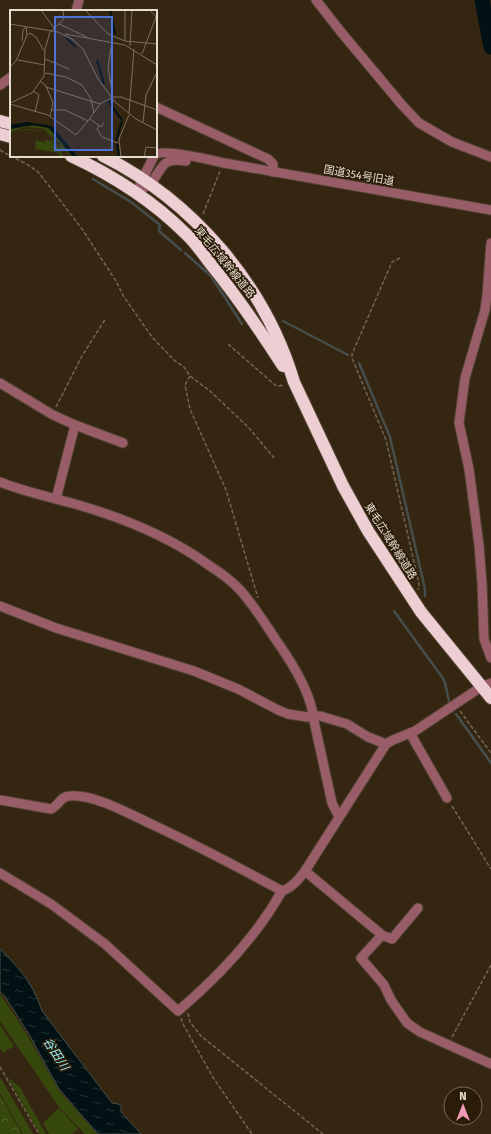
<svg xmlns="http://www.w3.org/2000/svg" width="491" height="1134" font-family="'Fira Sans','Noto Sans JP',sans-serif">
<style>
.green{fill:#37480c}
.forest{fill:url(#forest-crowns)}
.water{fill:url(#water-ripples);stroke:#464e4c}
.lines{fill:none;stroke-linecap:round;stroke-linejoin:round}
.stream{stroke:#464e4c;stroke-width:2.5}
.river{stroke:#021113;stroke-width:15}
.minor-casing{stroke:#514330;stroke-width:11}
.highway-casing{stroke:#514330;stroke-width:14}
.path{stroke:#736554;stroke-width:1.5;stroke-dasharray:4 2;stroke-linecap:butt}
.minor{stroke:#995d69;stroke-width:9}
.highway{stroke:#edced3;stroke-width:12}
.labels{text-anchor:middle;stroke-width:3.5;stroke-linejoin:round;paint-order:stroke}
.street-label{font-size:11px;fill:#e6dcd0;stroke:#2b1c08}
.water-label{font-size:12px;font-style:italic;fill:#93ecfb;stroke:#2b1c08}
.inset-river{fill:none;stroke:#021113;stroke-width:2}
.inset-road{fill:none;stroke:#7c6f5e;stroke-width:1}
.view{fill:#4f72d6;fill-opacity:0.15;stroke:#4f72d6;stroke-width:2}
.inset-edge{fill:none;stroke:#e6dcd0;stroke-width:2}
</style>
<defs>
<pattern id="forest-crowns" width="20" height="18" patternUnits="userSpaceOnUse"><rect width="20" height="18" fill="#37480c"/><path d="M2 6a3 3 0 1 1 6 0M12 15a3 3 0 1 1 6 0" fill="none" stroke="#54622e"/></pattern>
<pattern id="water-ripples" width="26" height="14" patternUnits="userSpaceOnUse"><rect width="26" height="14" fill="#021113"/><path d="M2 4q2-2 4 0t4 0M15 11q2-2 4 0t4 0" fill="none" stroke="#273334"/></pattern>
</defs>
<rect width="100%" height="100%" fill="#352612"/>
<g class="green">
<path d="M 0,994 L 26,1033 L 59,1091 L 97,1134 L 85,1134 L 59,1107 L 0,1021 Z"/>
<path d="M 0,1025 L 14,1046 L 3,1053 L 0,1048 Z"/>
<path d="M 0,1077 L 33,1134 L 23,1134 L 0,1093 Z"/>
<path d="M 8,1078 L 20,1087 L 46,1134 L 40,1134 Z"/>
<path d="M 59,1108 L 78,1129 L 72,1134 L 49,1134 L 43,1123 Z"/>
</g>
<path class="forest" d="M 0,1095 L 22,1134 L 0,1134 Z"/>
<path class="water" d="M 0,949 C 21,970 32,982 42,1011 L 112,1103 L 118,1104 L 121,1106 L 121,1112 L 141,1134 L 98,1134 L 59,1089 L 30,1036 L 4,995 L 0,992 Z"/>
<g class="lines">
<g class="stream">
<path d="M 93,179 L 131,202 L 160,225 L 159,231 L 181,250"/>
<path d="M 185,253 L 211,276 L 242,324"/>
<path d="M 283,321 L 348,355"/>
<path d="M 359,363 L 390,437 L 425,589 L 425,596"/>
<path d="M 394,611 L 442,677 L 445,683 L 449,701"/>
<path d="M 456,714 L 491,763"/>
</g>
<path class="river" d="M 482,0 L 491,47"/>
<defs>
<g id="minor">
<path d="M 316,0 L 341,32 L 402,105 L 419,123 L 452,142 L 491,157"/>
<path d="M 76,11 L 79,0"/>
<path d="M 0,85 L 11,77"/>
<path d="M 156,107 L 268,159 L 273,164 L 273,172"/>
<path d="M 156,154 C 166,149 211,160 224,163 L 491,210"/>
<path d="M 140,184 L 154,156"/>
<path d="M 136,193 C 140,190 146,187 150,184 C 164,169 159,157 186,161"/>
<path d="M 491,243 L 487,295 L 485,310 L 465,378 L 459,423 L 469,469 L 479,545 L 482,583 L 484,639 L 491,658"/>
<path d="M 0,383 L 53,415 L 75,425 L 123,443"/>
<path d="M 0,482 C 25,492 50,497 75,504 C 124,518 169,536 210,566 C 221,573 232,581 241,591 C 254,606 265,623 276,640 C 291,661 312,695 314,721 L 332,803 L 339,817"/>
<path d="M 56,499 L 75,425"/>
<path d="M 0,606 L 56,628 L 194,671 L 238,689 L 278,710 L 288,714 L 307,717 L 314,716 L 320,716 L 347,724 L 368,737 L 386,744"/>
<path d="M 410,733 L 447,798"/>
<path d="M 0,800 L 51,809 C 59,806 60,796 70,796 C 93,794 128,813 149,823 C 194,844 238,867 282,891 C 292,888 299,879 305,871 L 386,744 L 393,740 L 415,731 L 481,687 L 491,683"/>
<path d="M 305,871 L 382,935 L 392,939 L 418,908"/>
<path d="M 0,873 L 51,904 L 105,944 L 178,1011 C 218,977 256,937 282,891"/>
<path d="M 382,935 L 361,958 L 384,985 L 391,1000 L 407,1023 L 420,1032 L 491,1064"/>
</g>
<g id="highway">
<path d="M 0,121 L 11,124"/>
<path d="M 0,134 L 11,137"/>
<path d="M 71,156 C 114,176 153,201 186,234 C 197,244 204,256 213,267 C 239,299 261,332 283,366"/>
<path d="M 103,156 C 193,201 265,285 294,382 L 343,486 L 368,531 L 421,612 L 491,698"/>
</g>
</defs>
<use href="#minor" class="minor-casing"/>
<use href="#highway" class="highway-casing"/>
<g class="path">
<path d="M 0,150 C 13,158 28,163 39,173 L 82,229 L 116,281 L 124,297 L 152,337 L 175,361 L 184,367 L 190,376 L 210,391 L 249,428 L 274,458"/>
<path d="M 203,214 L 220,171"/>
<path d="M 400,258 L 392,262 L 352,354 L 352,358 L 386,440 L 419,584 L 418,590"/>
<path d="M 228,344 L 275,385 L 280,386 L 284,384"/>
<path d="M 190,376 L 185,385 L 190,409 L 226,490 L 258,598"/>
<path d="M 56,407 L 82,356 L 106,318"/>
<path d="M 460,711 L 491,753"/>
<path d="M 452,806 L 491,869"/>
<path d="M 188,1013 L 190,1022 L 201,1036 L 323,1134"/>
<path d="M 181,1018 L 184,1026 L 214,1079 L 252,1134"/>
<path d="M 452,1037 L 491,965"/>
<path d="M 0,1067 L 39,1134"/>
</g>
<use href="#minor" class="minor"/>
<use href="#highway" class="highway"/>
</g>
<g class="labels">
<g class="street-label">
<text transform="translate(359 175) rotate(10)" y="4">国道354号旧道</text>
<text transform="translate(225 262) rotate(51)" y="4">東毛広域幹線道路</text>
<text transform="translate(391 541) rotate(58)" y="4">東毛広域幹線道路</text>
</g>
<g class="water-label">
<text transform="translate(56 1054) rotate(57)" y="4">谷田川</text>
</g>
</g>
<g transform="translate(10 10)">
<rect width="147" height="147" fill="#352612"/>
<path d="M 18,116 L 33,116 L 41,120 L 62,147 L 54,139 L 51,142 L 54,147 L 50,146 L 39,124 L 34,121 L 15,120 L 0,124 L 16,119 L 35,121 L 40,124 L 53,146 L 46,133 L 50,138 L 52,136 L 48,131 L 34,119 L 17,117 L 0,122 L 0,119 Z" fill="#37480c"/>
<path d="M 26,130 L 35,133 L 35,130 L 42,131 L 49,143 L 25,139 Z" fill="#37480c"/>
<path d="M 17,112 L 42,116 L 68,147 L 63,147 L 39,118 L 23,115 L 0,119 L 0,115 Z" fill="#021113"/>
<path class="inset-river" d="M 100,0 L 105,24M 56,28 L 66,37M 87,50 L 94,74M 98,91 L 112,110M 106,131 L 112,111M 107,134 L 109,147"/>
<path class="inset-road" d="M 31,0 L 44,18M 75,0 L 98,24 L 115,31 L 147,34M 115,0 L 115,31M 0,14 L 48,22 L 62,29 L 73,39 L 88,69 L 105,92 L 126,109 L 147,120M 49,14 L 77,27M 55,24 L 115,35 L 147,55M 18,25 L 20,23 L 26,27 L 34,41M 12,31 L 13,20 L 16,17M 102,32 L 98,57 L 103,87M 120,36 L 122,0M 132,44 L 146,7 L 140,0M 35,49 L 59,59M 8,50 L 35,55M 0,57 L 6,51 L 17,25 L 16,17M 35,63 L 56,67 L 72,75 L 81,89 L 84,103M 30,71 L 36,76 L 43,93 L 40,106M 36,77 L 90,94M 23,81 L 29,85 L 25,102M 0,93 L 22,83 L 34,66 L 35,39 L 40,22 L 54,9 L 53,0M 0,94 L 38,105 L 66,125 L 78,111M 42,100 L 55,100 L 78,111 L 90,94 L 103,87 L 111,87 L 147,100M 119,103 L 124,39M 80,109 L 91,117 L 94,113M 133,112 L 136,85 L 147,62M 89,116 L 87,119 L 92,127 L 108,133M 111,147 L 109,129 L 119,105M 134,147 L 136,137 L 147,138"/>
<path class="view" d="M 45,7 L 102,7 L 102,140 L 45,140 Z"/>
<rect width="147" height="147" class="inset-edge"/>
</g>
<g transform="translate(463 1106)"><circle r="19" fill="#2b1c08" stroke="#766958"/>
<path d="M0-3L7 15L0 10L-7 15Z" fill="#f09ab6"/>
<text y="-6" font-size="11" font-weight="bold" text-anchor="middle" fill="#e6dcd0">N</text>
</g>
</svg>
